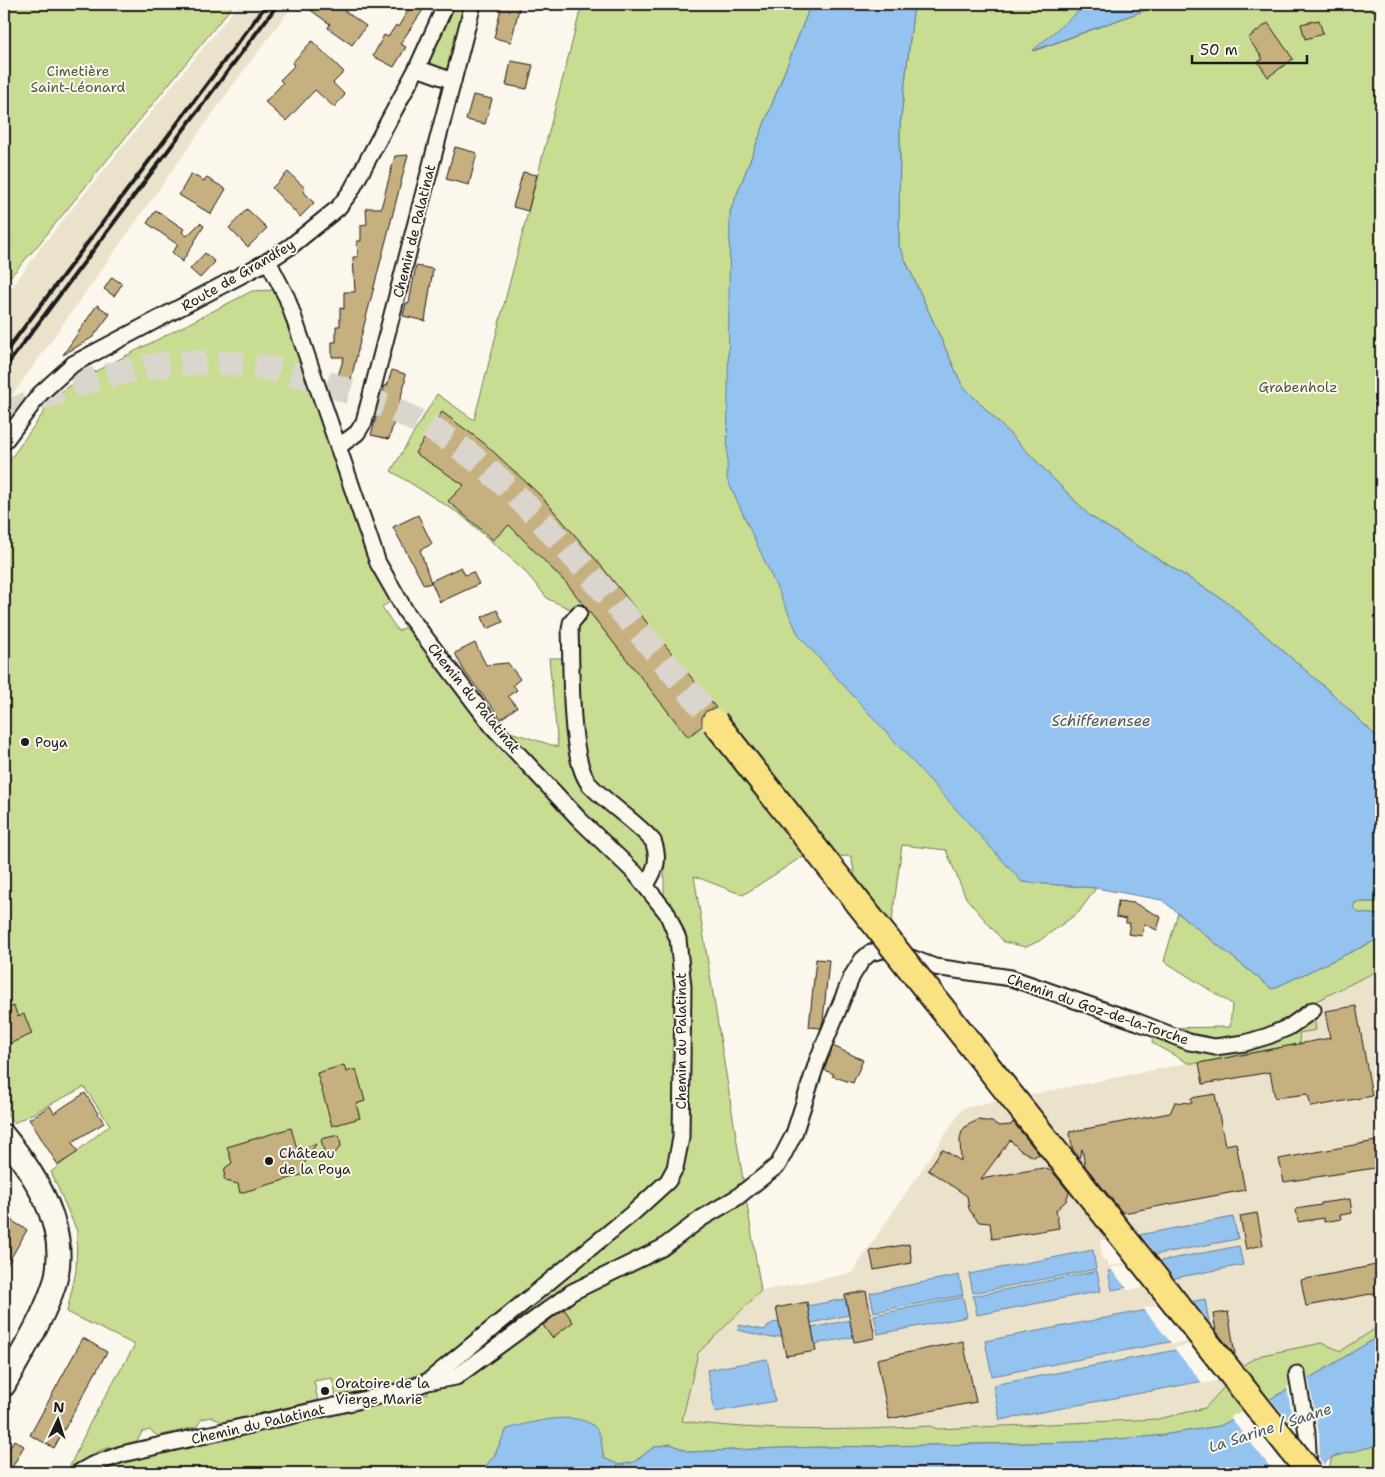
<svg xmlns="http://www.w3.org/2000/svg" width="1385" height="1477" font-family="'Shantell Sans',sans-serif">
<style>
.built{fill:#ebe2cb}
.green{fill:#c8dd92;stroke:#727c57}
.water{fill:#95c3ef;stroke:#65809b}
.pier{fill:#fbf7ec}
.building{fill:#c7b07f;stroke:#1c1c1c}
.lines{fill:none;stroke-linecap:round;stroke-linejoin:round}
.primary-tunnel{stroke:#dad6cd;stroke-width:25;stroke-dasharray:25 12;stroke-linecap:butt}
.street-casing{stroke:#1c1c1c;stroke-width:19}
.secondary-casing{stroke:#1c1c1c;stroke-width:26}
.street{stroke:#fbf7ec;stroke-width:15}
.secondary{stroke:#fbf7ec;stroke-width:22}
.rail{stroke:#1c1c1c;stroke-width:4}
.primary-bridge-casing{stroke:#1c1c1c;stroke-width:29;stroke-linecap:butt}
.primary-bridge{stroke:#fae181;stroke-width:25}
.poi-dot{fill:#1c1c1c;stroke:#fbf7ec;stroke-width:2}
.labels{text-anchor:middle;stroke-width:4;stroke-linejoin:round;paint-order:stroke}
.park-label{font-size:14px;fill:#50563f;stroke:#fbf7ec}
.street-label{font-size:14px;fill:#1c1c1c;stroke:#fbf7ec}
.poi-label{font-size:14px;fill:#1c1c1c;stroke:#fbf7ec;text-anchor:start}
.water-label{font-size:15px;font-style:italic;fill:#465666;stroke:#fbf7ec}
</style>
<rect width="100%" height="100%" fill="#fbf7ec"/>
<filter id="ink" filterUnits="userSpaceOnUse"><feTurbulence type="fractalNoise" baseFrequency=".02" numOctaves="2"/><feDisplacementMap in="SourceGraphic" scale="10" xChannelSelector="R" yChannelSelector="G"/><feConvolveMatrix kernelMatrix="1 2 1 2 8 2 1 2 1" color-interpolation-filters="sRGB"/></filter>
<g filter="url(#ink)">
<g class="built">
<path d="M 239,4 L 294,4 L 233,85 L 4,407 L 4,298 L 42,246 Z"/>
<path d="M 1381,969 L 1381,1325 L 1341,1351 L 1246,1363 L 1205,1408 L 1158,1419 L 937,1429 L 931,1426 L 867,1430 L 738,1428 L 682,1421 L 698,1353 L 761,1291 L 852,1273 L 963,1108 L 1188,1063 L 1199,1063 L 1300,1044 L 1299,1033 L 1312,1003 Z"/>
</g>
<g class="green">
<path d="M 4,4 L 234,4 L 38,245 L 11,276 L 4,276 L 4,267 L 11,240 L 5,239 L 4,244 Z"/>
<path d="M 455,4 L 467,4 L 450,71 L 444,73 L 425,64 Z"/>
<path d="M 582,4 L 811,4 L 730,212 L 1022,882 L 1096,888 L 1079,912 L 1039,941 L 1026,947 L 1004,942 L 966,898 L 946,850 L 902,845 L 892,920 L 866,934 L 851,856 L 800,858 L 743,895 L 694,876 L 761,1291 L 698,1353 L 682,1421 C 765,1432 848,1431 931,1426 L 937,1429 L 1158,1419 L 1205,1408 L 1246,1363 L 1262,1355 L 1322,1343 L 1341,1351 L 1381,1325 L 1381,1335 L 1313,1376 L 1220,1426 L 1156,1436 L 1082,1442 L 780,1448 L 689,1452 L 671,1444 L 654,1447 L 634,1462 L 619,1465 L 604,1458 L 598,1431 L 507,1429 L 494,1456 L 480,1473 L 195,1473 L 195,1470 L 177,1473 L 95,1473 L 113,1465 L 176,1450 L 428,1394 L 423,1373 L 389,1385 L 336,1397 L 332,1378 L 314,1381 L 318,1401 L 222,1422 L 212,1417 L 202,1419 L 196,1427 L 158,1436 L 149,1430 L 142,1432 L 137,1441 L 101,1450 L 69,1468 L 91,1421 L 135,1345 L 67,1312 L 76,1271 L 77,1231 L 51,1172 L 110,1125 L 84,1087 L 14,1123 L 4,1109 L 4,468 L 54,398 L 71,384 L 252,291 L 277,290 L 393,600 L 382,607 L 398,631 L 410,625 L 673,915 L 664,897 L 664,854 L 597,783 L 586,763 L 582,742 L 578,675 L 579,613 L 548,599 L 523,569 L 460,514 L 391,471 L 437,394 L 474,420 Z"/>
<path d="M 914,4 L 1087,4 L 1034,51 L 1162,4 L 1381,4 L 1381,741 L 1335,696 L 1227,602 L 1090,516 L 962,385 L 899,246 L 900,127 Z"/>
<path d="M 549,658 L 566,658 L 575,763 L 647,844 L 651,860 L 646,869 L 639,870 L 580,813 L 507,731 L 558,747 Z"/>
<path d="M 1356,902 L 1381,902 L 1381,915 L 1359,913 L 1353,907 Z"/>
<path d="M 1178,913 L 1272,989 L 1381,938 L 1381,969 L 1312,1003 L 1316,1030 L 1299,1033 L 1300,1044 L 1199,1063 L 1188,1063 L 1152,1043 L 1153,1028 L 1230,1027 L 1232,1004 L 1164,961 Z"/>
<path d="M 1381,1444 L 1381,1473 L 1328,1473 L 1332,1457 Z"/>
</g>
<g class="water">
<path d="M 811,4 L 914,4 L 900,126 L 899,246 L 962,385 L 1090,516 L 1227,602 L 1335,696 L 1381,741 L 1381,902 L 1356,902 L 1353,907 L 1359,913 L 1381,915 L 1381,938 L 1272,989 L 1162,900 L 1096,888 L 1022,882 L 799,636 L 727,479 L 730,212 Z"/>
<path d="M 1087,4 L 1162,4 L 1032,51 Z"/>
<path d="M 1233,1217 L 1238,1239 L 1106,1264 L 1102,1242 Z"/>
<path d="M 1239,1246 L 1243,1265 L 1112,1290 L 1108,1271 Z"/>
<path d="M 1093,1250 L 1096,1269 L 973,1293 L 969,1274 Z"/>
<path d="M 1097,1271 L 1101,1291 L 977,1315 L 973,1296 Z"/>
<path d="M 959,1275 L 963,1295 L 874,1312 L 870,1293 Z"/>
<path d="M 963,1297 L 967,1317 L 878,1334 L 874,1315 Z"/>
<path d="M 845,1299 L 849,1315 L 811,1323 L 807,1306 Z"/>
<path d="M 1205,1299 L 1211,1334 L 992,1376 L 985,1341 Z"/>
<path d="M 850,1320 L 853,1337 L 815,1344 L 812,1328 Z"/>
<path d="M 779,1322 L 782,1336 L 771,1338 L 738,1330 L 739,1325 L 764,1330 L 772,1323 Z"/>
<path d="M 1381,1335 L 1381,1444 L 1332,1457 L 1313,1473 L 480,1473 L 494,1456 L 507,1429 C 528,1423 583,1407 598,1431 C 602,1438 602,1450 604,1458 L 619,1465 L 634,1462 L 654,1447 L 671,1444 L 689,1452 L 780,1448 L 1082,1442 L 1156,1436 L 1220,1426 L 1313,1376 Z"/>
<path d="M 1213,1343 L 1219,1378 L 1000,1420 L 993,1385 Z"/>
<path d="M 767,1359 L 775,1401 L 715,1412 L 707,1370 Z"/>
</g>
<g class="pier">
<path d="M 1138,1232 L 1158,1257 L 1109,1266 L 1102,1258 L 1100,1241 Z"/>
<path d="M 1159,1259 L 1177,1281 L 1128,1290 L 1110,1268 Z"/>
<path d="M 1191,1299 L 1212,1325 L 1214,1334 L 1212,1337 L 1172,1344 L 1143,1308 Z"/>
<path d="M 1212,1340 L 1221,1380 L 1203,1384 L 1174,1348 Z"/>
<path d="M 1308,1376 L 1319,1434 L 1320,1460 L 1325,1466 L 1317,1473 L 1275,1473 L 1230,1417 L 1269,1397 L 1294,1427 L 1287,1387 Z"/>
</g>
<g class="building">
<path d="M 302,4 L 345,4 L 342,9 L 366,26 L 352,45 L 328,28 L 330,24 Z"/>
<path d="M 412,4 L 427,4 L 400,44 L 406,47 L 394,67 L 373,56 L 384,35 L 388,37 L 396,25 L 398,27 Z"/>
<path d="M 502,4 L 520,4 L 511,42 L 494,38 Z"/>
<path d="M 1319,20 L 1323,34 L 1305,39 L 1301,24 Z"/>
<path d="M 1268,23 L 1293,59 L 1268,77 L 1258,62 L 1263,59 L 1248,38 Z"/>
<path d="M 312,41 L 344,72 L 333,83 L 345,95 L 334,107 L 315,90 L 286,121 L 265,102 L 283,83 L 280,80 L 294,66 L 292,63 Z"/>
<path d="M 511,61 L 533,65 L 527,89 L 506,85 Z"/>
<path d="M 473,95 L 492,99 L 485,124 L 466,120 Z"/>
<path d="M 455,147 L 477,153 L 469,185 L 446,179 Z"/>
<path d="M 408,155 L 360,341 L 346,401 L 338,376 L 344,357 L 332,357 L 332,342 L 336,342 L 336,326 L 340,326 L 340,308 L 344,309 L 344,292 L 355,292 L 353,257 L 358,257 L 357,241 L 361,241 L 361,225 L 367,224 L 366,208 L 381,208 L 395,156 Z"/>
<path d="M 288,172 L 305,188 L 303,191 L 314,203 L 300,217 L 272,188 Z"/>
<path d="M 523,172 L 537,175 L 528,211 L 513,207 Z"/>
<path d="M 191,174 L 204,181 L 207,178 L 226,189 L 211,214 L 179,195 Z"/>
<path d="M 247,209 L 267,228 L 248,247 L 229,228 Z"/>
<path d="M 156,210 L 184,229 L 182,232 L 187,236 L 200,223 L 204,226 L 182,262 L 172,252 L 178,245 L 147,223 Z"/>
<path d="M 205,253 L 215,262 L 200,278 L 190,269 Z"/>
<path d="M 416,266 L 433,269 L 425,321 L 403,316 L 406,303 L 409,303 Z"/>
<path d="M 112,277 L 122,284 L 114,296 L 104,289 Z"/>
<path d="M 97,305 L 110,314 L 93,337 L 63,355 Z"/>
<path d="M 392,370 L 405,374 L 405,382 L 389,439 L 371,435 L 385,385 L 387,386 Z"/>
<path d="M 442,412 L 484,443 L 541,496 L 598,562 L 716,708 L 706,711 L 702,717 L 702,726 L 688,737 L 568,585 L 509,525 L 493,540 L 448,501 L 464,485 L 415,453 Z"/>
<path d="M 418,515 L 432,544 L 420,550 L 431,583 L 424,585 L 393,527 Z"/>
<path d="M 461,567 L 465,575 L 473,572 L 479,584 L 440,602 L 431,581 Z"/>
<path d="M 497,610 L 503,622 L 487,629 L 482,617 Z"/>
<path d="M 475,643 L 486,665 L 508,663 L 520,679 L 513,685 L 517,690 L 508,696 L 517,707 L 501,719 L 464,671 L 455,653 Z"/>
<path d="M 1118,901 L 1134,903 L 1161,917 L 1157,930 L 1144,924 L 1142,936 L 1128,934 L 1130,923 L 1126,923 L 1126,919 L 1116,917 Z"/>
<path d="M 816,959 L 829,960 L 823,1021 L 821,1028 L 809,1027 Z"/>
<path d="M 14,1006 L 18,1017 L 24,1014 L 32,1034 L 4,1046 L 4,1010 Z"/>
<path d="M 1356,1006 L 1372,1096 L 1311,1107 L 1308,1094 L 1275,1098 L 1270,1072 L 1203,1084 L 1199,1063 L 1330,1038 L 1325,1011 Z"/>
<path d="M 833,1046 L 863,1060 L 853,1083 L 832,1076 L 834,1074 L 824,1070 Z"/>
<path d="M 344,1065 L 346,1072 L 356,1069 L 365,1101 L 356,1104 L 360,1118 L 332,1126 L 317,1073 Z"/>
<path d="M 85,1093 L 104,1123 L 72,1142 L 78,1152 L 58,1165 L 29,1119 L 50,1106 L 54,1113 Z"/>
<path d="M 1215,1094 L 1225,1145 L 1236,1143 L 1245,1190 L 1123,1213 L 1085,1166 L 1082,1149 L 1079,1158 L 1073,1150 L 1069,1132 L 1170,1113 L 1175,1102 L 1192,1103 L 1191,1098 Z"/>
<path d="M 978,1120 L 992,1122 L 999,1126 L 1011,1125 L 1013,1122 L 1039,1154 L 1034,1157 L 1020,1150 L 1010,1140 L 981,1179 L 1043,1168 L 1052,1171 L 1069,1192 L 1066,1201 L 1056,1210 L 1059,1228 L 992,1239 L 990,1223 L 979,1222 L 973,1215 L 969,1209 L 967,1196 L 928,1170 L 942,1149 L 961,1161 L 960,1139 L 962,1131 L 966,1126 Z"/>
<path d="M 291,1128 L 297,1149 L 316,1144 L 302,1167 L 305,1174 L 240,1193 L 238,1184 L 226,1181 L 224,1178 L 225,1168 L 232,1163 L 227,1147 Z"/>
<path d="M 339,1135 L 341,1146 L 335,1153 L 325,1156 L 321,1139 Z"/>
<path d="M 1381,1140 L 1381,1167 L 1284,1182 L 1279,1159 Z"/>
<path d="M 1350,1199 L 1352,1213 L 1340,1215 L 1341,1219 L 1324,1222 L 1324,1218 L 1298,1222 L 1296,1209 L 1321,1205 L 1321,1203 Z"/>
<path d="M 1257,1213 L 1263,1245 L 1246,1249 L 1240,1216 Z"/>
<path d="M 4,1216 L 27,1230 L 4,1270 Z"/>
<path d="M 909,1244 L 912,1263 L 874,1270 L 870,1251 Z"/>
<path d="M 1381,1264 L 1381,1292 L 1306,1306 L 1301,1280 Z"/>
<path d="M 866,1291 L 875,1338 L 854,1342 L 845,1295 Z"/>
<path d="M 807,1302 L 816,1351 L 786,1356 L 776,1308 Z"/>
<path d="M 564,1309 L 573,1322 L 552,1338 L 543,1325 Z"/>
<path d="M 1228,1312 L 1235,1354 L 1234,1354 L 1216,1331 L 1213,1314 Z"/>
<path d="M 83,1338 L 107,1352 L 54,1448 L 30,1435 Z"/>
<path d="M 963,1341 L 976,1402 L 889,1419 L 877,1359 Z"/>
<path d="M 14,1440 L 24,1446 L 9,1473 L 4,1473 L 4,1458 Z"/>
</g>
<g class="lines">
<path class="primary-tunnel" d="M 4,414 C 49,395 94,376 142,368 C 210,356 273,364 337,387 C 368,399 403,412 432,429 C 488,462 535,513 578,561 C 625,614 670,668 715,722"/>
<defs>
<g id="street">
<path d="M 417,68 L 453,81"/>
<path d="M 4,442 L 40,394 L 73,364 L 268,261 L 291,246 L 338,208 L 351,191 L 417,68 L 446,4"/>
<path d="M 338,447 L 357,433 L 364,422 L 473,4"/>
<path d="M 579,613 L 571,623 L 570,630 C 572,665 568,760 590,785 C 609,805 634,820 653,841 C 660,859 656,869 646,885"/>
<path d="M 1297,1374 L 1307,1433 L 1309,1469"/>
<path d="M 427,1382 L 456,1377 L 572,1292 L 662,1248 L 702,1218 L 736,1198 L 778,1165 L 794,1134 L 818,1059 L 852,976 L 862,960 L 870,953 L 888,949 L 935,967 L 1011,978 L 1138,1022 L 1189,1042 L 1215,1047 L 1245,1043 L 1268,1036 L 1289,1027 L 1313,1010"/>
<path d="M 78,1473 L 92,1465 L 122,1454 L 406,1390 L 427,1382 L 634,1212 L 668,1181 L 675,1168 L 681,1138 L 683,987 L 678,939 L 667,913 L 635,873 L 580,820 L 493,727 L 406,612 L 378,563 L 287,298 L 268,261"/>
</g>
<path id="secondary" d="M 4,1136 C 36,1175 70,1229 55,1282 C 44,1318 22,1352 4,1385"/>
</defs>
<use href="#street" class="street-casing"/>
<use href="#secondary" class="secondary-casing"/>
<use href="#street" class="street"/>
<use href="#secondary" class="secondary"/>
<g class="rail">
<path d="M 4,354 L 267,4"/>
<path d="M 4,369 L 278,4"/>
</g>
<defs>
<path id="primary-bridge" d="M 715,722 L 1310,1473"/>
</defs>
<use href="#primary-bridge" class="primary-bridge-casing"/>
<use href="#primary-bridge" class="primary-bridge"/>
</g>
</g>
<g class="poi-dot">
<circle cx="25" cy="742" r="5"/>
<circle cx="269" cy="1161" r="5"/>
<circle cx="325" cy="1391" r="5"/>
</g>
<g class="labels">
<g class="park-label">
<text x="78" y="76">Cimetière<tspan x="78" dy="16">Saint-Léonard</tspan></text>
<text x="1298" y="392">Grabenholz</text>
</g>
<g class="street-label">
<text transform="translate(414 231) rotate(-76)" y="5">Chemin de Palatinat</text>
<text transform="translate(238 275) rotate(-30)" y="5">Route de Grandfey</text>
<text transform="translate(474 698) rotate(51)" y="5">Chemin du Palatinat</text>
<text transform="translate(1098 1009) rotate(19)" y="5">Chemin du Goz-de-la-Torche</text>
<text transform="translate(681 1041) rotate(-90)" y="5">Chemin du Palatinat</text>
<text transform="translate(258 1424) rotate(-13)" y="5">Chemin du Palatinat</text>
</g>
<g class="poi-label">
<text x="35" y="747">Poya</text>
<text x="279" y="1158">Château<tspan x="279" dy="16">de la Poya</tspan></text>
<text x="335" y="1388">Oratoire de la<tspan x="335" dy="16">Vierge Marie</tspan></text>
</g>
<g class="water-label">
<text x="1101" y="726">Schiffenensee</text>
<text transform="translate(1270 1428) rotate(-18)" y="5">La Sarine / Saane</text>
</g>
</g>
<rect width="1385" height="1477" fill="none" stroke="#fbf7ec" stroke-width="20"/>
<rect x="10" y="10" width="1365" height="1457" fill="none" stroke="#1c1c1c" stroke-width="2" filter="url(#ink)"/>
<g transform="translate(58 1420) rotate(4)" stroke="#fbf7ec" stroke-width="4" paint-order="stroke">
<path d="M0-4L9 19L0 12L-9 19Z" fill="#1c1c1c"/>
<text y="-8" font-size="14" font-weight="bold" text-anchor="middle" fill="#1c1c1c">N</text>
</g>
<path d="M1192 55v8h115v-8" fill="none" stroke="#1c1c1c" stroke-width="2.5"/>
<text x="1200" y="55" font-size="15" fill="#1c1c1c" stroke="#fbf7ec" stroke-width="4" paint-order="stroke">50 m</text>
</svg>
